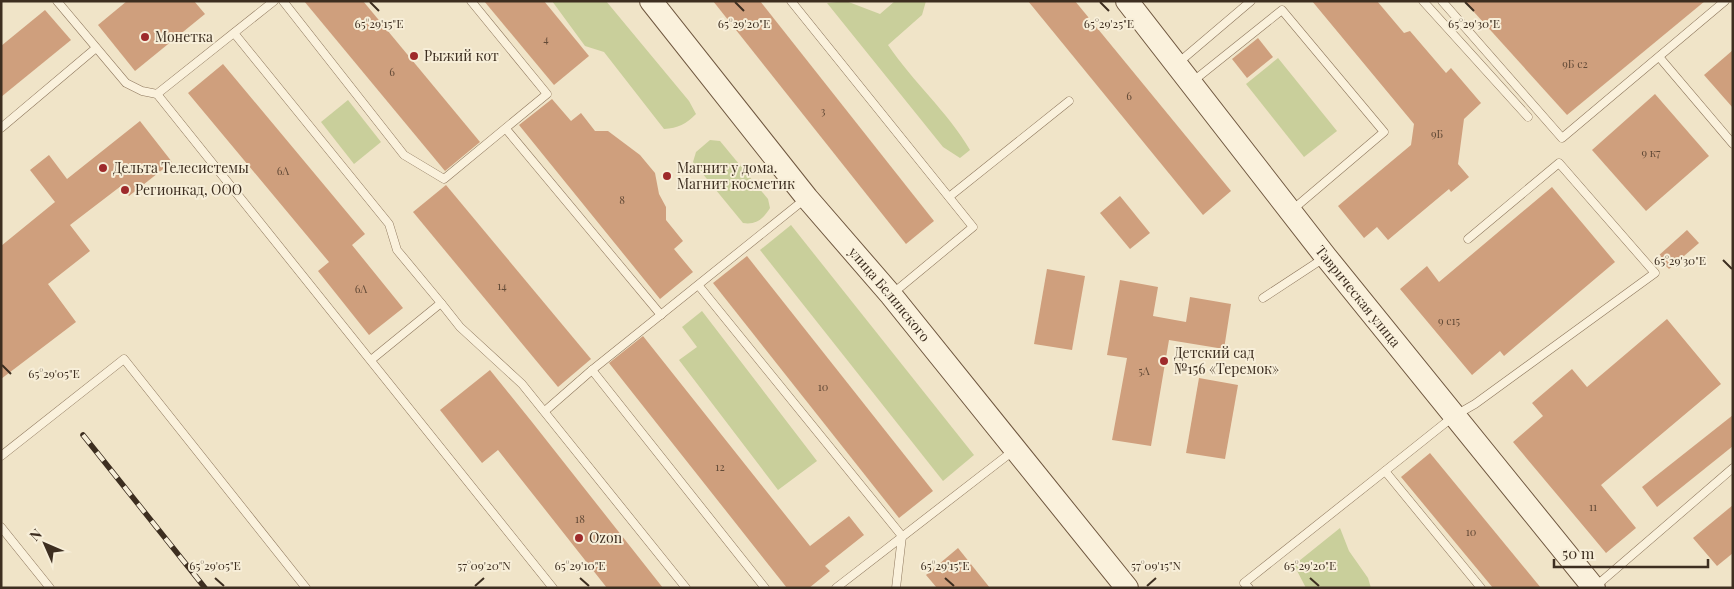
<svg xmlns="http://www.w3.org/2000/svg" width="1734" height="589" font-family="'Playfair Display',serif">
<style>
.green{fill:#c9cf9b}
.building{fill:#cf9f7d}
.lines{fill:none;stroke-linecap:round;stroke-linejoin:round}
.lane-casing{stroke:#8d765c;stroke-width:9}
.secondary-casing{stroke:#6f573f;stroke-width:24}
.lane{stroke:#faf1dc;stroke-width:8}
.secondary{stroke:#faf1dc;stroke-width:22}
.rail-casing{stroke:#3d2e20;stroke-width:5.5}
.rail{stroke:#f7eed8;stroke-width:4;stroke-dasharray:11;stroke-linecap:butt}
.ticks{fill:none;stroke:#3d2e20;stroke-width:2}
.poi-dot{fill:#9e2a2b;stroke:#f7eed8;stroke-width:2}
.labels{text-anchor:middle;stroke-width:4;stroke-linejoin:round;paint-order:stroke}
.number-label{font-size:11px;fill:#624a37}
.poi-label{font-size:14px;fill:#3d2e20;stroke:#f7eed8;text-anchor:start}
.street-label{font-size:14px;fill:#3d2e20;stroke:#f7eed8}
.ticks-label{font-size:12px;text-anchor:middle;fill:#3d2e20;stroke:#f7eed8;stroke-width:4;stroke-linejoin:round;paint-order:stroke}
</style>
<rect width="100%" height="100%" fill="#f0e4c8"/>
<g class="green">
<path d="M 552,1 L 606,1 L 689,101 L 696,114 C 686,124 678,128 664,129 L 604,52 L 585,46 Z"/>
<path d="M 846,1 L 880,14 L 895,1 L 926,1 L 922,15 L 888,45 C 913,82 947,111 970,150 L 960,158 L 943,147 L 827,3 Z"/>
<path d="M 1278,58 L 1337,131 L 1304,157 L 1246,84 Z"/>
<path d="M 348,100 L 381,142 L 354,164 L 321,122 Z"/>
<path d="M 710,140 L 720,141 L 768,199 L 770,208 C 763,219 756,225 743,223 L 693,162 L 696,152 Z"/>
<path d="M 791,225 L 974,455 L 943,481 L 760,250 Z"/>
<path d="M 702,311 L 817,461 L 778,490 L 679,360 L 697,347 L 682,327 Z"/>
<path d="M 1340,528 L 1349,551 L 1368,578 L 1371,588 L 1306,588 L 1294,565 Z"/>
</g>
<g class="building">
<path d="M 127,1 L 194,1 L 205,14 L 135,71 L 98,25 Z"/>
<path d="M 304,1 L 363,1 L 480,142 L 445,171 Z"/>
<path d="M 484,1 L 544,1 L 589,56 L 554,85 Z"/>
<path d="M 713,1 L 760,1 L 934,221 L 906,244 Z"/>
<path d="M 1028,1 L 1075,1 L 1231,191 L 1203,215 Z"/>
<path d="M 1312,1 L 1377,1 L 1404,33 L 1410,31 L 1446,73 L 1451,68 L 1481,103 L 1464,119 L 1458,164 L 1469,177 L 1451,192 L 1449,189 L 1388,240 L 1377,227 L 1364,238 L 1338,206 L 1411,145 L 1414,124 Z"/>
<path d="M 1464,1 L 1705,1 L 1567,115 Z"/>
<path d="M 45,10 L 71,40 L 1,97 L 1,46 Z"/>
<path d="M 1258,38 L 1273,57 L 1247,78 L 1232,59 Z"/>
<path d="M 1733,50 L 1733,108 L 1704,75 Z"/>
<path d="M 223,64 L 365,234 L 352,245 L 403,308 L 369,335 L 318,271 L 329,262 L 188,93 Z"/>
<path d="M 1655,94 L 1709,156 L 1646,211 L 1592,150 Z"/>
<path d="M 552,99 L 571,121 L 581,113 L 595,131 L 608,131 L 640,155 L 655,173 L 659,194 L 666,207 L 666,220 L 683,241 L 674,249 L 693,272 L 660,299 L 519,125 Z"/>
<path d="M 140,121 L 172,162 L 129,196 L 121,186 L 70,225 L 90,251 L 48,284 L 76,322 L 1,379 L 1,246 L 55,202 L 30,170 L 49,155 L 67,179 Z"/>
<path d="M 446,185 L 591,359 L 558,387 L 413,212 Z"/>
<path d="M 1552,187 L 1615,262 L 1504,356 L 1500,351 L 1472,375 L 1400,289 L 1427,266 L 1439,282 Z"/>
<path d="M 1120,196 L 1150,233 L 1130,249 L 1100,213 Z"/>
<path d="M 1687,230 L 1699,243 L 1669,269 L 1657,257 Z"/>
<path d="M 747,256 L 933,491 L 899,518 L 713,283 Z"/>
<path d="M 1047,269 L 1085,276 L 1072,350 L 1034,344 Z"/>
<path d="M 1120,280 L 1158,287 L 1153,316 L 1186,322 L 1190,297 L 1231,304 L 1224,349 L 1169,340 L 1151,446 L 1112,440 L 1127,358 L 1107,355 Z"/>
<path d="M 1667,319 L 1721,384 L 1601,485 L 1636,528 L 1606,553 L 1513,442 L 1543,416 L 1532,403 L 1572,369 L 1587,387 Z"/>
<path d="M 643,336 L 810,546 L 849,516 L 864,535 L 825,566 L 830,571 L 809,588 L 787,588 L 609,363 Z"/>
<path d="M 490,370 L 532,422 L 663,588 L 607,588 L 498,450 L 482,463 L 440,410 Z"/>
<path d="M 1199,378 L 1238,385 L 1225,459 L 1186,453 Z"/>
<path d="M 1733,415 L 1733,446 L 1657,507 L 1642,487 Z"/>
<path d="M 1430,453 L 1541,588 L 1493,588 L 1401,477 Z"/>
<path d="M 1733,505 L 1733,553 L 1717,566 L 1693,538 Z"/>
<path d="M 958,548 L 990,588 L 937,588 L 926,575 Z"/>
</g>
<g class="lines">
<defs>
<g id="lane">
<path d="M 57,1 L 126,83 L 142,91 L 157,94 L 274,1"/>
<path d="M 283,1 L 404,155 L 444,179 L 547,94 L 471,1"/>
<path d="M 791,1 L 973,227 L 892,294"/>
<path d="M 1423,1 L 1528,117"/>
<path d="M 1442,1 L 1562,138 L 1725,1"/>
<path d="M 234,33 L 389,224 L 397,250 L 441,303 L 460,327 L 522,384 L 686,588"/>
<path d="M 1660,58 L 1733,144"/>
<path d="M 1178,63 L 1251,1"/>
<path d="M 1192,82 L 1282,10 L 1384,132 L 1291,211"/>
<path d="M 157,94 L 553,588"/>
<path d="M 1,128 L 96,48"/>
<path d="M 506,129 L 661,315"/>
<path d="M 949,197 L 1069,101"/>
<path d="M 1468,239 L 1559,163 L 1655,273 L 1475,404 L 1454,416 L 1385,471 L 1481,588"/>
<path d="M 699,286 L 902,536 L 896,588"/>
<path d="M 1263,298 L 1324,258"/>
<path d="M 371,360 L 441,303"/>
<path d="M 592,370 L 765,588"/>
<path d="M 545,411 L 592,370 L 805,199"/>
<path d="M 1,456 L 124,359 L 306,588"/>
<path d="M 1,527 L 50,588"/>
<path d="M 1596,586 L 1733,468"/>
<path d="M 836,588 L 1013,451"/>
<path d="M 1249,588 L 1244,583 L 1385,471"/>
</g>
<g id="secondary">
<path id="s1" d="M 651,1 L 807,198 L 891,295 L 1127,588"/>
<path id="s2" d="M 1127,1 L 1326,257 L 1594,588"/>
</g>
</defs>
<use href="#lane" class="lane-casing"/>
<use href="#secondary" class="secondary-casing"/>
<use href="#lane" class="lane"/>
<use href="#secondary" class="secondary"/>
<defs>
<path id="rail" d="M 83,435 L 205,588"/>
</defs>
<use href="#rail" class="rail-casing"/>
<use href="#rail" class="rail"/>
</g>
<path class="ticks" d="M 370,2 L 379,11M 735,2 L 744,11M 1100,2 L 1109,11M 1465,2 L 1474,11M 1723,260 L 1732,269M 2,365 L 11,374M 215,578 L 224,586M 580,578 L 589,586M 945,578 L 954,586M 1310,578 L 1319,586M 475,586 L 484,578M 1147,586 L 1156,578"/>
<g class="poi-dot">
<circle cx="145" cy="37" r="5"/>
<circle cx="414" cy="56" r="5"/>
<circle cx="103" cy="168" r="5"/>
<circle cx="667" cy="176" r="5"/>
<circle cx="125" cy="190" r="5"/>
<circle cx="1164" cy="361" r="5"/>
<circle cx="579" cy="538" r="5"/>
</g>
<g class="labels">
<g class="number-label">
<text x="546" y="43">4</text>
<text x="1575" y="68">9Б с2</text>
<text x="392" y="76">6</text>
<text x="1129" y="100">6</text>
<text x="823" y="115">3</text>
<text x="1437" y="138">9Б</text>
<text x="1651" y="157">9 к7</text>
<text x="283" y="175">6А</text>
<text x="622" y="204">8</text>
<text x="502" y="290">14</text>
<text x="361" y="293">6А</text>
<text x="1449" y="325">9 с15</text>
<text x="1144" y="375">5А</text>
<text x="823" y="391">10</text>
<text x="720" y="471">12</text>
<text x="1593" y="511">11</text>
<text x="580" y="523">18</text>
<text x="1471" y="536">10</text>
</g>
<g class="poi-label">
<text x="155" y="42">Монетка</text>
<text x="424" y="61">Рыжий кот</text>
<text x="113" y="173">Дельта Телесистемы</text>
<text x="677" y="173">Магнит у дома.<tspan x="677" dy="16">Магнит косметик</tspan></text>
<text x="135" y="195">Регионкад, ООО</text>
<text x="1174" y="358">Детский сад<tspan x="1174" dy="16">№156 «Теремок»</tspan></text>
<text x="589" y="543">Ozon</text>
</g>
<g class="street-label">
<text dy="5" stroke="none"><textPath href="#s1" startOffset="378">улица Белинского</textPath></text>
<text dy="5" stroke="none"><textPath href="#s2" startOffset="375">Таврическая улица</textPath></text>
</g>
</g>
<g class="ticks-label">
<text x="379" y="28">65°29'15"E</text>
<text x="744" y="28">65°29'20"E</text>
<text x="1109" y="28">65°29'25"E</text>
<text x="1474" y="28">65°29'30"E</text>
<text x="1680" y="265">65°29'30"E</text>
<text x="54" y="378">65°29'05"E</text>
<text x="215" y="570">65°29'05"E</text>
<text x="484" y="570">57°09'20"N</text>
<text x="580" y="570">65°29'10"E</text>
<text x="945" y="570">65°29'15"E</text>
<text x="1156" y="570">57°09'15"N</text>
<text x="1310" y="570">65°29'20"E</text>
</g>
<rect width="1734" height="589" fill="none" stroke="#3d2e20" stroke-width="5"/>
<g transform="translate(45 544) rotate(315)" stroke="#f7eed8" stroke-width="4" paint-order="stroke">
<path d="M0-4L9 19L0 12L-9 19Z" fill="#3d2e20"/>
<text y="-8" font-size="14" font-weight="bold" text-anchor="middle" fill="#3d2e20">N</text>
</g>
<path d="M1554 559v8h154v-8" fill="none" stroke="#3d2e20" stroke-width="2.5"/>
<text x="1562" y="559" font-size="15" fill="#3d2e20" stroke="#f7eed8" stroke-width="4" paint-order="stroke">50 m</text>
</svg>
